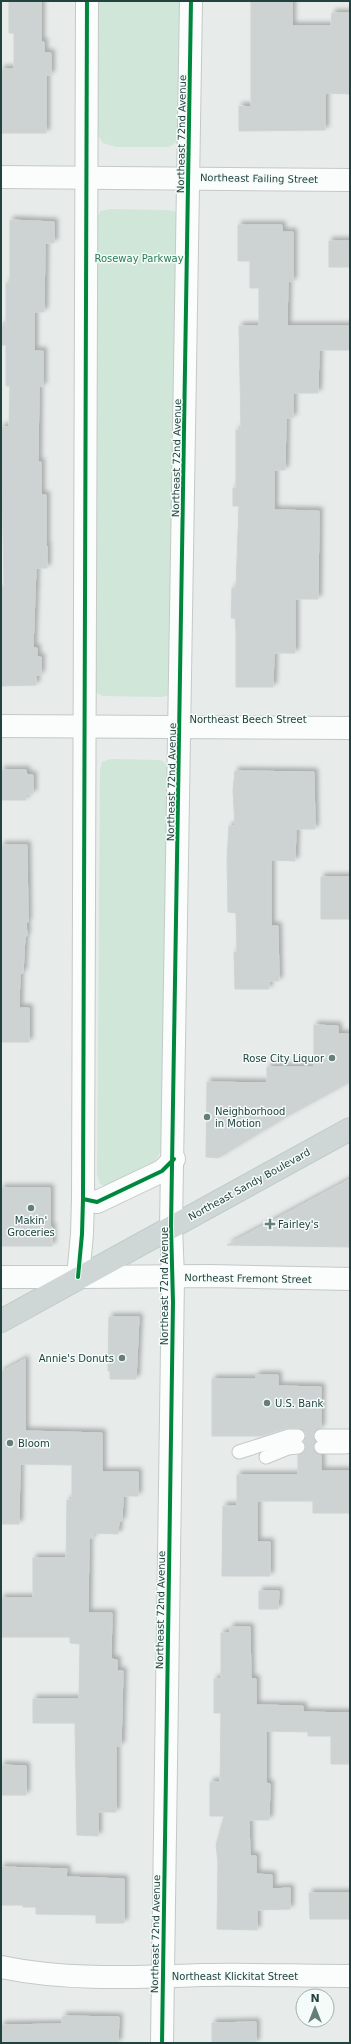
<svg xmlns="http://www.w3.org/2000/svg" width="351" height="2044" font-family="'DejaVu Sans',sans-serif">
<style>
.green{fill:#cfe6d9}
.building{fill:#cdd3d2;stroke:#cfd5d3;filter:url(#shadow)}
.lines{fill:none;stroke-linecap:round;stroke-linejoin:round}
.service-casing{stroke:#c4c9c8;stroke-width:15}
.minor-casing{stroke:#c4c9c8;stroke-width:24}
.tertiary-casing{stroke:#c4c9c8;stroke-width:24}
.secondary-casing{stroke:#c2cac8;stroke-width:24}
.primary-casing{stroke:#c1cbca;stroke-width:24}
.service{stroke:#fbfcfc;stroke-width:13}
.minor{stroke:#fbfcfc;stroke-width:22}
.tertiary{stroke:#fbfcfc;stroke-width:22}
.secondary{stroke:#fbfcfc;stroke-width:22}
.primary{stroke:#ced7d6;stroke-width:22}
.cycleway-casing{stroke:#f5fbf9;stroke-width:6}
.cycleway{stroke:#00873e;stroke-width:4}
.poi-dot{fill:#667e7a;stroke:#f5fbf9;stroke-width:1.5}
.labels{text-anchor:middle;stroke-width:3;stroke-linejoin:round;paint-order:stroke}
.street-label{font-size:10px;fill:#21423e;stroke:#f5fbf9}
.park-label{font-size:10px;fill:#277d54;stroke:#f5fbf9}
.poi-label{font-size:10px;fill:#21423e;stroke:#f5fbf9;text-anchor:start}
</style>
<defs>
<filter id="shadow"><feDropShadow dx="3.5" dy="-3.5" stdDeviation="2" flood-color="#0004"/></filter>
</defs>
<rect width="100%" height="100%" fill="#e7ecea"/>
<g class="green">
<path d="M 97,1 L 184,1 L 180,138 L 177,142 L 169,147 L 116,147 L 103,143 L 98,135 Z"/>
<path d="M 110,209 L 168,210 L 177,212 L 170,695 L 162,697 L 103,696 L 97,693 L 94,689 L 97,217 L 101,211 Z"/>
<path d="M 110,759 L 161,760 L 166,764 L 168,772 L 161,1151 L 153,1164 L 108,1187 L 100,1184 L 97,1175 L 100,770 L 102,762 Z"/>
</g>
<g class="building">
<path d="M 9,1 L 41,1 L 41,42 L 44,42 L 44,53 L 51,53 L 51,75 L 46,75 L 46,133 L 1,133 L 1,69 L 14,69 L 14,33 L 9,33 Z"/>
<path d="M 251,1 L 292,1 L 292,26 L 331,26 L 332,13 L 350,13 L 350,94 L 325,93 L 325,130 L 239,131 L 239,106 L 251,107 Z"/>
<path d="M 10,220 L 54,222 L 54,243 L 45,243 L 44,312 L 34,312 L 34,351 L 43,351 L 43,387 L 39,386 L 38,462 L 41,462 L 41,495 L 46,495 L 46,546 L 47,546 L 47,568 L 36,568 L 33,648 L 37,648 L 37,657 L 41,657 L 41,675 L 36,675 L 36,685 L 1,686 L 1,587 L 4,587 L 1,427 L 9,427 L 10,386 L 6,386 L 6,345 L 1,345 L 1,326 L 6,326 L 6,283 L 10,283 Z"/>
<path d="M 238,225 L 282,225 L 282,232 L 293,232 L 293,282 L 288,281 L 287,326 L 350,326 L 350,350 L 319,350 L 318,393 L 293,393 L 293,418 L 286,418 L 285,470 L 274,470 L 274,510 L 319,511 L 318,599 L 295,599 L 295,653 L 274,653 L 273,687 L 236,687 L 236,631 L 235,618 L 231,618 L 232,588 L 236,588 L 239,506 L 233,506 L 233,488 L 236,488 L 236,430 L 241,430 L 239,326 L 259,326 L 259,288 L 250,288 L 250,261 L 238,261 Z"/>
<rect x="329" y="241" width="21" height="26"/>
<path d="M 1,770 L 26,770 L 27,775 L 33,775 L 33,794 L 26,794 L 26,800 L 1,800 Z"/>
<path d="M 235,771 L 314,772 L 315,829 L 296,829 L 295,861 L 271,860 L 271,926 L 278,926 L 279,981 L 269,981 L 269,989 L 235,989 L 234,952 L 237,952 L 236,913 L 228,912 L 227,859 L 229,826 L 235,826 L 233,791 Z"/>
<path d="M 1,845 L 27,845 L 28,922 L 26,922 L 27,936 L 25,936 L 23,973 L 20,973 L 19,1008 L 29,1008 L 29,1042 L 1,1042 Z"/>
<rect x="321" y="877" width="29" height="42"/>
<path d="M 314,1025 L 338,1026 L 338,1034 L 350,1034 L 350,1082 L 286,1117 L 218,1158 L 206,1157 L 207,1082 L 267,1083 L 267,1067 L 314,1067 Z"/>
<path d="M 350,1179 L 350,1247 L 227,1245 L 302,1205 Z"/>
<path d="M 1,1188 L 50,1188 L 50,1227 L 52,1227 L 52,1246 L 1,1246 Z"/>
<path d="M 109,1317 L 139,1317 L 136,1379 L 110,1379 L 110,1371 L 108,1371 Z"/>
<path d="M 25,1359 L 25,1431 L 102,1433 L 102,1472 L 138,1472 L 138,1496 L 123,1496 L 122,1521 L 119,1521 L 118,1534 L 93,1533 L 93,1538 L 89,1538 L 88,1613 L 112,1613 L 111,1659 L 117,1660 L 117,1671 L 123,1671 L 121,1746 L 116,1746 L 116,1812 L 98,1812 L 98,1836 L 77,1835 L 75,1723 L 33,1723 L 33,1699 L 79,1699 L 80,1644 L 70,1643 L 70,1637 L 1,1637 L 1,1598 L 33,1598 L 33,1558 L 66,1558 L 67,1500 L 72,1500 L 72,1465 L 20,1464 L 19,1524 L 1,1524 L 1,1372 Z"/>
<path d="M 256,1375 L 278,1375 L 278,1386 L 321,1387 L 321,1428 L 314,1432 L 313,1436 L 316,1442 L 313,1447 L 317,1454 L 321,1455 L 321,1471 L 350,1471 L 350,1513 L 313,1513 L 313,1501 L 257,1501 L 257,1542 L 270,1542 L 270,1576 L 222,1576 L 223,1506 L 237,1506 L 237,1475 L 298,1475 L 298,1455 L 303,1453 L 306,1447 L 304,1441 L 306,1436 L 305,1432 L 298,1428 L 287,1428 L 261,1436 L 212,1436 L 212,1379 L 256,1379 Z"/>
<path d="M 259,1591 L 279,1591 L 278,1609 L 259,1609 Z"/>
<path d="M 230,1627 L 250,1627 L 251,1679 L 256,1679 L 256,1705 L 303,1706 L 303,1712 L 350,1713 L 350,1764 L 331,1764 L 331,1736 L 308,1736 L 308,1732 L 266,1731 L 266,1783 L 270,1784 L 269,1820 L 249,1820 L 250,1856 L 256,1856 L 256,1874 L 272,1875 L 272,1889 L 290,1888 L 290,1909 L 257,1910 L 257,1930 L 217,1929 L 218,1862 L 216,1845 L 224,1816 L 210,1816 L 210,1782 L 220,1782 L 221,1713 L 214,1713 L 214,1679 L 221,1679 L 221,1633 L 230,1633 Z"/>
<path d="M 1,1765 L 26,1766 L 26,1795 L 1,1795 Z"/>
<path d="M 1,1867 L 67,1869 L 66,1877 L 124,1879 L 124,1923 L 96,1923 L 96,1915 L 36,1914 L 36,1907 L 23,1907 L 23,1905 L 1,1905 Z"/>
<path d="M 309,1893 L 350,1893 L 350,1919 L 310,1919 Z"/>
<path d="M 63,2016 L 119,2017 L 118,2043 L 1,2043 L 1,2025 L 62,2024 Z"/>
<path d="M 256,2022 L 256,2043 L 212,2043 L 212,2023 Z"/>
</g>
<g class="lines">
<defs>
<g id="service">
<path d="M 321,1436 L 350,1436"/>
<path d="M 321,1447 L 346,1447"/>
<path d="M 239,1452 L 289,1436 L 298,1436"/>
<path d="M 266,1457 L 288,1448 L 298,1447"/>
</g>
<g id="minor">
<path d="M 1,177 L 350,180"/>
<path d="M 1,726 L 350,728"/>
<path d="M 1,1967 C 68,1981 136,1977 204,1975 C 253,1974 301,1976 350,1976"/>
<path d="M 162,2043 L 173,1277"/>
</g>
<g id="tertiary">
<path d="M 87,1 L 83,1199 L 82,1234 L 78,1277 L 209,1276 L 350,1279"/>
<path d="M 83,1199 L 97,1202 L 162,1171 L 174,1159"/>
<path d="M 173,1277 L 171,1227 L 191,1"/>
</g>
<path id="secondary" d="M 1,1277 L 78,1277"/>
<path id="primary" d="M 1,1321 L 350,1129"/>
</defs>
<use href="#service" class="service-casing"/>
<use href="#minor" class="minor-casing"/>
<use href="#tertiary" class="tertiary-casing"/>
<use href="#secondary" class="secondary-casing"/>
<use href="#primary" class="primary-casing"/>
<use href="#service" class="service"/>
<use href="#minor" class="minor"/>
<use href="#tertiary" class="tertiary"/>
<use href="#secondary" class="secondary"/>
<use href="#primary" class="primary"/>
<defs>
<g id="cycleway">
<path d="M 83,1199 L 97,1202 L 162,1171 L 174,1159"/>
<path d="M 78,1277 L 82,1234 L 83,1199 L 87,1"/>
<path d="M 162,2043 L 173,1302 L 171,1227 L 191,1"/>
</g>
</defs>
<use href="#cycleway" class="cycleway-casing"/>
<use href="#cycleway" class="cycleway"/>
</g>
<g class="poi-dot">
<circle cx="332" cy="1058" r="4"/>
<circle cx="207" cy="1117" r="4"/>
<circle cx="31" cy="1208" r="4"/>
<path d="M268 1218h4v4h4v4h-4v4h-4v-4h-4v-4h4z"/>
<circle cx="122" cy="1358" r="4"/>
<circle cx="267" cy="1403" r="4"/>
<circle cx="10" cy="1443" r="4"/>
</g>
<g class="labels">
<g class="street-label">
<text transform="translate(181 134) rotate(-89)" y="4">Northeast 72nd Avenue</text>
<text transform="translate(259 178) rotate(1)" y="4">Northeast Failing Street</text>
<text transform="translate(176 458) rotate(-89)" y="4">Northeast 72nd Avenue</text>
<text x="248" y="723">Northeast Beech Street</text>
<text transform="translate(171 782) rotate(-89)" y="4">Northeast 72nd Avenue</text>
<text transform="translate(249 1184) rotate(-29)" y="4">Northeast Sandy Boulevard</text>
<text transform="translate(248 1278) rotate(1)" y="4">Northeast Fremont Street</text>
<text transform="translate(164 1286) rotate(-90)" y="4">Northeast 72nd Avenue</text>
<text transform="translate(160 1610) rotate(-89)" y="4">Northeast 72nd Avenue</text>
<text transform="translate(155 1934) rotate(-89)" y="4">Northeast 72nd Avenue</text>
<text x="235" y="1980">Northeast Klickitat Street</text>
</g>
<g class="park-label">
<text x="139" y="262">Roseway Parkway</text>
</g>
<g class="poi-label">
<text x="324" y="1062" text-anchor="end">Rose City Liquor</text>
<text x="215" y="1115">Neighborhood<tspan x="215" dy="12">in Motion</tspan></text>
<text x="31" y="1224" text-anchor="middle">Makin'<tspan x="31" dy="12">Groceries</tspan></text>
<text x="278" y="1228">Fairley's</text>
<text x="114" y="1362" text-anchor="end">Annie's Donuts</text>
<text x="275" y="1407">U.S. Bank</text>
<text x="18" y="1447">Bloom</text>
</g>
</g>
<rect width="351" height="2044" fill="none" stroke="#21423e" stroke-width="4"/>
<g transform="translate(315 2008)"><circle r="19" fill="#f5fbf9" stroke="#a0b1ae"/>
<path d="M0-3L7 15L0 10L-7 15Z" fill="#667e7a"/>
<text y="-6" font-size="11" font-weight="bold" text-anchor="middle" fill="#21423e">N</text>
</g>
</svg>
